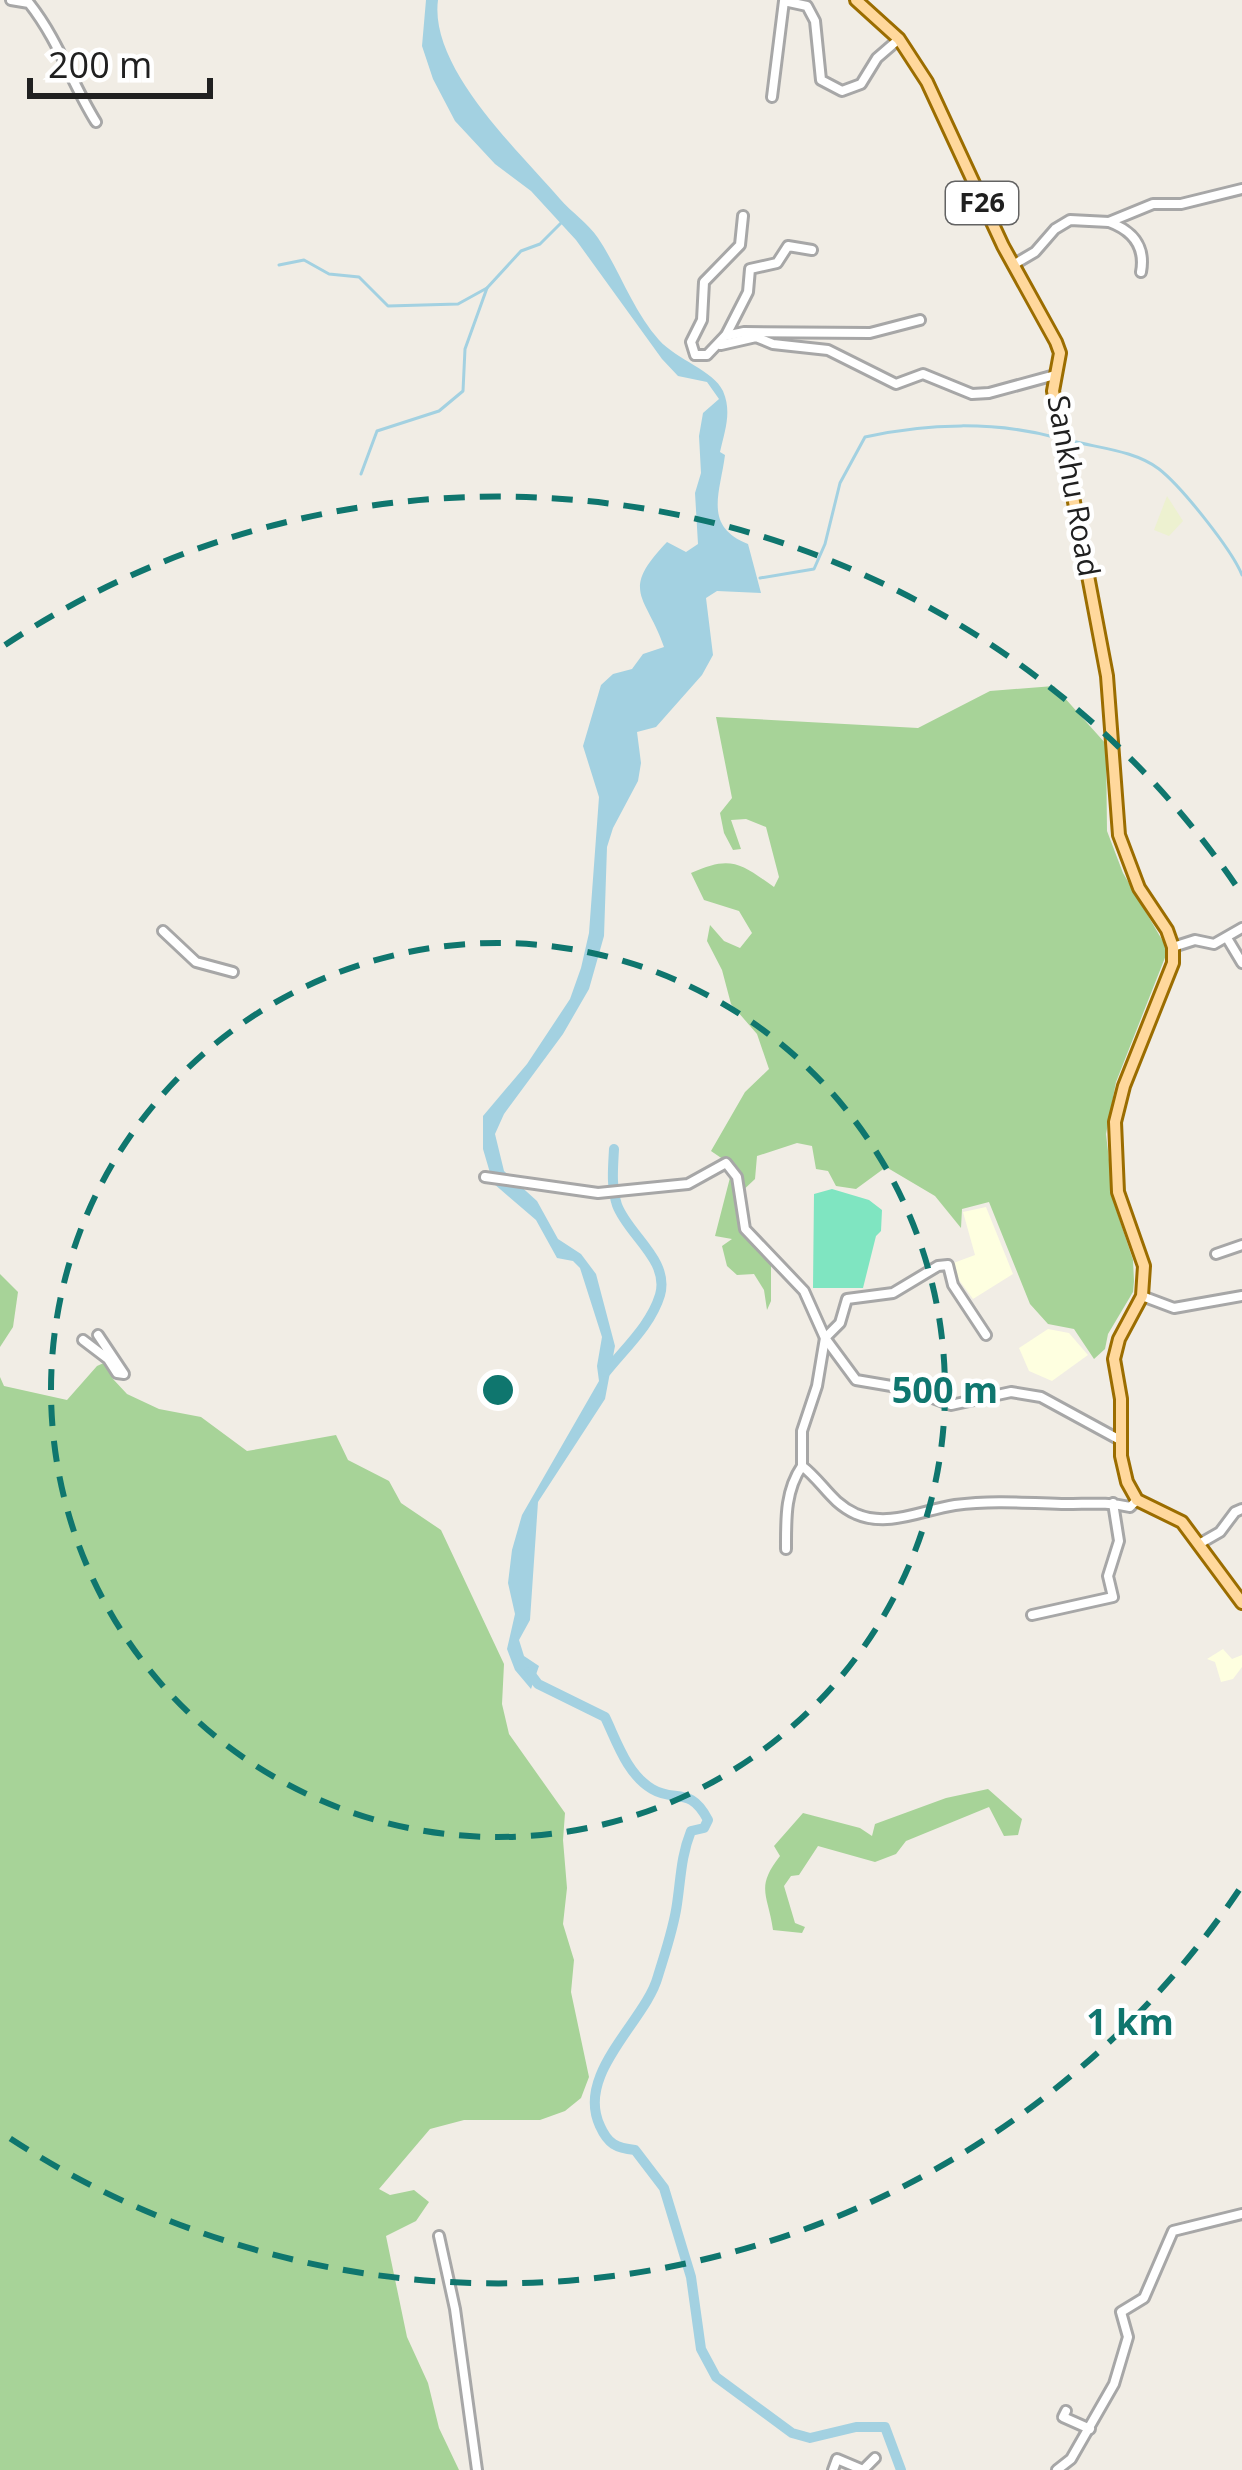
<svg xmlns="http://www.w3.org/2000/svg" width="1242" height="2470" font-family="'Open Sans',sans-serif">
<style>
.education{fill:#feffe0}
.farmland{fill:#edf1d0}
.forest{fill:#a7d398}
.pitch{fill:#7fe5c1}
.water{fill:#a3d1e1}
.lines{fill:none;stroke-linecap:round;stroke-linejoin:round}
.stream{stroke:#a3d1e1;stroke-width:3}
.river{stroke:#a3d1e1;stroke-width:10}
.minor-casing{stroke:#a7a7a7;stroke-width:14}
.major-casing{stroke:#9b6d00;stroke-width:16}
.minor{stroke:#fff;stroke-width:8}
.major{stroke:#ffd89c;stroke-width:10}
.ring{fill:none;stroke:#0f766e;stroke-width:6;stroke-dasharray:21 15}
.labels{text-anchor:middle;stroke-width:9;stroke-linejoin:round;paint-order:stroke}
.shield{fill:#fff;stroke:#636363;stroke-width:3}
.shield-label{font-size:27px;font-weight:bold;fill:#202020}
.street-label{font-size:30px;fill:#202020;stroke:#fff}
.centre{fill:#0f766e;stroke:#fff;stroke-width:6}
.ring-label{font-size:36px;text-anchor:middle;font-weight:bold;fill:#0f766e;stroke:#fff;stroke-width:9;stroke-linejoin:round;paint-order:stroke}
</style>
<rect width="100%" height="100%" fill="#f1ede5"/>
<g class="education">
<path d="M 986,1207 L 1013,1274 L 973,1299 L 948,1265 L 975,1255 L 963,1212 Z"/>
<path d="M 1048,1329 L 1069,1333 L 1088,1355 L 1052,1381 L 1029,1371 L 1019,1348 Z"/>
<path d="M 1223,1649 L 1232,1659 L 1242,1655 L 1242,1667 L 1233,1679 L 1221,1682 L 1215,1662 L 1207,1659 Z"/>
</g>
<path class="farmland" d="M 1167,496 L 1183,521 L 1169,536 L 1154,530 Z"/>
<g class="forest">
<path d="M 1054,686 L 1106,744 L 1107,831 L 1123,873 L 1168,950 L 1116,1082 L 1106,1134 L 1114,1203 L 1133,1260 L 1134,1281 L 1133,1292 L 1108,1334 L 1105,1349 L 1094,1359 L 1074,1329 L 1048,1324 L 1030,1304 L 989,1202 L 962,1209 L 961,1228 L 935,1196 L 886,1167 L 856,1189 L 836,1186 L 828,1171 L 816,1169 L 812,1146 L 797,1143 L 757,1156 L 755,1179 L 737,1196 L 743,1233 L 771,1264 L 771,1301 L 767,1310 L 764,1290 L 754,1274 L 737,1275 L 727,1266 L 722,1246 L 732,1239 L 715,1236 L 733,1166 L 711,1151 L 745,1092 L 769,1069 L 757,1034 L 731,1004 L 722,970 L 707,941 L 710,925 L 724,941 L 740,948 L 752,933 L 739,911 L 704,900 L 691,873 C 731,855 740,863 774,887 L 779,877 L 766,827 L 746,819 L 731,820 L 741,849 L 733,850 L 724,833 L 720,813 L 732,798 L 716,717 L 918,728 L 990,691 Z"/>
<path d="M 0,1274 L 18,1292 L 13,1327 L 0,1347 Z"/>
<path d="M 106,1362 L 113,1379 L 127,1394 L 159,1409 L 201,1417 L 247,1451 L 336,1435 L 348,1460 L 389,1481 L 401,1503 L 441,1530 L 504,1664 L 502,1704 L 509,1734 L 565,1813 L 563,1840 L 567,1888 L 563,1924 L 574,1960 L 571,1992 L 589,2077 L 581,2098 L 565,2111 L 540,2120 L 464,2120 L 430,2129 L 379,2189 L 390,2195 L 414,2190 L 429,2202 L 416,2221 L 386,2236 L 407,2337 L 428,2383 L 439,2428 L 459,2470 L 0,2470 L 0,1377 L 4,1386 L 67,1400 L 97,1366 Z"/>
<path d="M 988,1789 L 1022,1819 L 1018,1835 L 1004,1836 L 989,1807 L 906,1841 L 896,1854 L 875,1862 L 818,1846 L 799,1875 L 791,1876 L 784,1886 L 795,1923 L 805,1927 L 802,1933 L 773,1930 C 768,1894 755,1888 780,1856 L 774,1846 L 803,1813 L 860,1828 L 872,1836 L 875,1824 L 946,1798 Z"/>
</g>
<path class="pitch" d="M 832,1189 L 869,1200 L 882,1210 L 881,1231 L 876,1236 L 863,1288 L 813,1288 L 814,1194 Z"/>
<path class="water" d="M 426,0 L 438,0 C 429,68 519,151 560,199 C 571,212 588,223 598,238 C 620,271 633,311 659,340 C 677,360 713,370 723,391 C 732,412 725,430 720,452 L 725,455 C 720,494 703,526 748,544 L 761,593 L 717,591 L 706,598 L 713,655 L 702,675 L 656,727 L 637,732 L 641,763 L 638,781 L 613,828 L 607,847 L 604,936 L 589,989 L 563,1034 L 504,1114 L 495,1134 L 504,1171 L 537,1201 L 558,1239 L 581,1254 L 596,1274 L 615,1346 L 605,1399 L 538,1502 L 530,1620 L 519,1640 L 524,1656 L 539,1666 L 531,1689 L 515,1670 L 507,1649 L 515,1614 L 508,1583 L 512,1550 L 522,1515 L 599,1381 L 597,1366 L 602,1337 L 580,1268 L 573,1261 L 557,1258 L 536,1220 L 493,1183 L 483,1149 L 483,1116 L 527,1064 L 570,999 L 581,968 L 589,933 L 599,797 L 583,746 L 601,685 L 613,674 L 632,669 L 643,654 L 664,647 C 646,595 619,592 667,542 L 686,552 L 698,544 L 695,493 L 701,473 L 699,436 L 703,413 L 719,399 L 707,382 L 678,376 L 662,359 L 576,240 L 531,191 L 495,164 L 455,121 L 433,79 L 422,46 Z"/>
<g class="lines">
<g class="stream">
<path d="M 279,265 L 304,260 L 329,274 L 359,277 L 388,306 L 458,304 L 487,288 L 521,251 L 540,244 L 561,223"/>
<path d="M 1068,440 C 1097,448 1134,450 1159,469 C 1182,487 1232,550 1242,575"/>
<path d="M 361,474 L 377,431 L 439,411 L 463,391 L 465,349 L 487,288"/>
<path d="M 760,578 L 814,569 L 825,544 L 840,483 L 865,437 C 926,423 997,421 1058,438"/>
</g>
<g class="river">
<path d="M 606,1372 C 625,1348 651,1325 660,1295 C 670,1260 628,1235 617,1205 C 611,1186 613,1168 614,1149"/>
<path d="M 529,1672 L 538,1684 L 605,1717 C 617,1742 627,1774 652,1789 C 675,1803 690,1785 708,1820 L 704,1828 L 691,1831 C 681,1856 681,1877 677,1904 C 674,1927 665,1953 658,1976 C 646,2021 575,2073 600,2126 C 608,2144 616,2148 635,2150 L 664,2188 L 691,2277 L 701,2349 L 716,2377 L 792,2433 L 810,2438 L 856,2427 L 885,2427 L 901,2470"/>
</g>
<defs>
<g id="minor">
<path d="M 11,0 L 29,3 C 59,41 71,82 96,122"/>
<path d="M 772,97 L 784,1 L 807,6 L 815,21 L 821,80 L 842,91 L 861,84 L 877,58 L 899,39"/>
<path d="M 743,216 L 740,245 L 704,282 L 702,320 L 691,342 L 695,355 L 707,355 L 725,336 L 744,332 L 870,333 L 920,320"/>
<path d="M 1109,222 C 1131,230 1146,245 1141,272"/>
<path d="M 1013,265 L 1035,252 L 1055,229 L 1070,220 L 1109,222 L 1153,204 L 1181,204 L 1242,189"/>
<path d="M 726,335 L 748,292 L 750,269 L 777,263 L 788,246 L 812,250"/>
<path d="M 721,345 L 756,337 L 773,344 L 828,350 L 896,384 L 923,374 L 972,394 L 989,393 L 1055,375"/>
<path d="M 163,931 L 196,962 L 233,972"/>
<path d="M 1227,938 L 1242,963"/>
<path d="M 1173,947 L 1195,940 L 1214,944 L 1242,928"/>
<path d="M 485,1177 L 598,1193 L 688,1184 L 726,1163 L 737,1177 L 745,1229 L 804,1291 L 825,1338 L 856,1380 L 909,1389 L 951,1405 L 1011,1392 L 1041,1397 L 1120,1440"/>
<path d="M 1216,1254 L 1242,1245"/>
<path d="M 1142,1296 L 1174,1308 L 1242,1296"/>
<path d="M 986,1335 L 953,1285 L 948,1265 L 938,1266 L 893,1293 L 847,1299 L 840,1323 L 825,1338 L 817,1386 L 802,1431 L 802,1466 C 823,1482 830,1502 856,1514 C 889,1528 922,1510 955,1505 C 993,1500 1028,1503 1066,1504 C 1090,1504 1107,1502 1130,1507 L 1137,1500"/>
<path d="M 83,1340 L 108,1359 L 117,1373 L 124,1374 L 98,1335"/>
<path d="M 1199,1544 L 1220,1532 L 1235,1512 L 1242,1509"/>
<path d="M 786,1549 C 786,1519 785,1491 802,1466"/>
<path d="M 1032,1615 L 1113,1597 L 1108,1576 L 1119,1541 L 1113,1503"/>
<path d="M 439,2236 L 455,2309 L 477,2470"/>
<path d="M 1066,2411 L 1063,2417 L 1090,2429"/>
<path d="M 833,2470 L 837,2459 L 863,2470 L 875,2458"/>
<path d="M 1057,2470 L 1071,2459 L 1114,2384 L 1128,2337 L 1121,2312 L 1144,2298 L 1173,2231 L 1242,2214"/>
</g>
<path id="major" d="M 856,0 L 899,39 L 927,82 L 1003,246 L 1056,342 L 1060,353 L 1053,391 L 1107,676 L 1119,835 L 1139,888 L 1167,930 L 1173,947 L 1173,963 L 1124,1086 L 1115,1122 L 1118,1192 L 1144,1266 L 1142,1296 L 1119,1339 L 1114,1359 L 1121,1399 L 1121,1456 L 1127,1482 L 1137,1500 L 1182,1522 L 1242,1603"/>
</defs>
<use href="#minor" class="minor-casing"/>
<use href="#major" class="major-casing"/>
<use href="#minor" class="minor"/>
<use href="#major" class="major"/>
</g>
<g class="ring">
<circle cx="498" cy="1390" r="447"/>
<path d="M1239 1890A894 894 0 0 1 5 2135M5 645A894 894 0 0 1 1239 890"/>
</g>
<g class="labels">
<rect class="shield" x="946" y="182" width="72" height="42" rx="9"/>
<g class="shield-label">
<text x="982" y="212">F26</text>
</g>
<g class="street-label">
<text transform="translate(1073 486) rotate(80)" y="10">Sankhu Road</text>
</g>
</g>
<circle cx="498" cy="1390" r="18" class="centre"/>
<g class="ring-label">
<text x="945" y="1403">500 m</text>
<text x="1130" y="2035">1 km</text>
</g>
<path d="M30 78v18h180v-18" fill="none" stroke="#202020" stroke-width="6"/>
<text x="48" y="78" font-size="36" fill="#202020" stroke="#ffffff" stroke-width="9" paint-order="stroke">200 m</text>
</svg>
